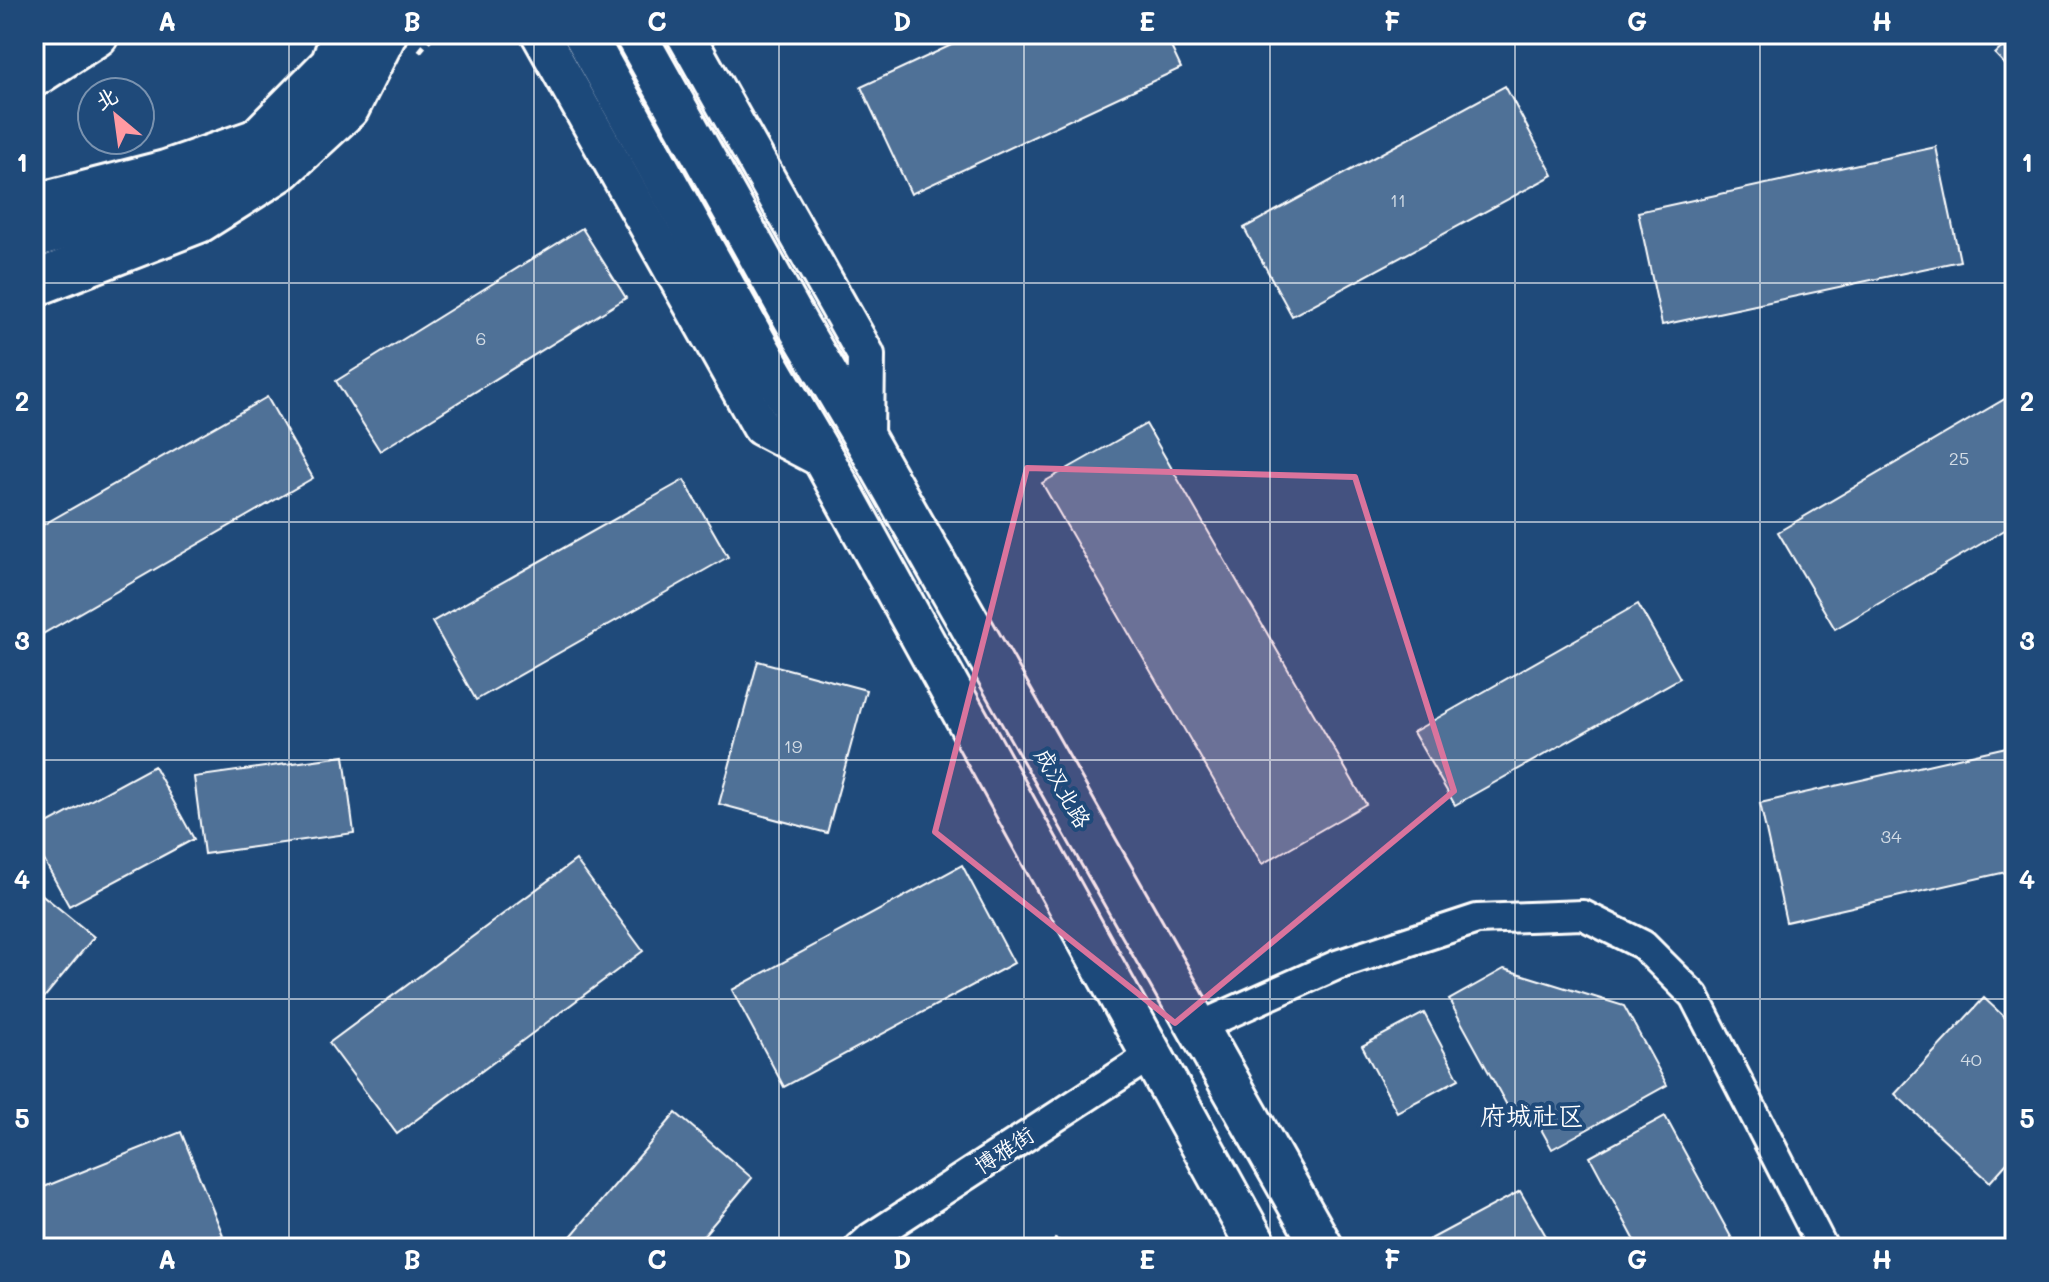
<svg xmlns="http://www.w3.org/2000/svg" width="2049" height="1282" font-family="Mali,'LXGW WenKai TC',sans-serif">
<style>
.building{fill:#507197;stroke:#fff;stroke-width:2}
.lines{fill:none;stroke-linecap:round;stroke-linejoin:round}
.minor-casing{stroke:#fff;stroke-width:34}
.tertiary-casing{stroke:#fff;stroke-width:42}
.secondary-casing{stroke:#fff;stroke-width:46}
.primary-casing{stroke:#fff;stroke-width:50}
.trunk-casing{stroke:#fff;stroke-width:50}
.path{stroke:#fff;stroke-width:5;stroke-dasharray:8 6;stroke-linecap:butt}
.minor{stroke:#1f4a7a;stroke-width:28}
.tertiary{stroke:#1f4a7a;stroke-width:36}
.secondary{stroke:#1f4a7a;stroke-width:40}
.primary{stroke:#1f4a7a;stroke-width:44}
.trunk{stroke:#1f4a7a;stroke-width:44}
.marked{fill:#da749d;fill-opacity:0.2;stroke:#da749d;stroke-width:6;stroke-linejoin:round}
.grid{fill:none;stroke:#fff;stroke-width:2;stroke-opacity:0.55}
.labels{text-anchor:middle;stroke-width:8;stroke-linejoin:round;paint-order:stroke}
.number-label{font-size:18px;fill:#d3dce5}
.street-label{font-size:22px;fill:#fff;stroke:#1f4a7a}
.quarter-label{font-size:26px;fill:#fff;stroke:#1f4a7a}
.neatline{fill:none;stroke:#fff;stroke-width:3}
.grid-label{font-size:26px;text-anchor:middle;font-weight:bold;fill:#fff}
</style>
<rect width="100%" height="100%" fill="#1f4a7a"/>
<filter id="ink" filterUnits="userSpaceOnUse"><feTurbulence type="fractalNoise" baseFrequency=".0125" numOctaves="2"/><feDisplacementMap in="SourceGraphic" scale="16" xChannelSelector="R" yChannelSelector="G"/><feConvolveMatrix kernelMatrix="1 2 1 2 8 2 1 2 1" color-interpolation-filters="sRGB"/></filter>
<g filter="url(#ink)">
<g class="building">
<path d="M 975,34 L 1165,34 L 1181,68 L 911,194 L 861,87 Z"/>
<path d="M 2015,35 L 2015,75 L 1995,54 Z"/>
<path d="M 1505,86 L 1553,175 L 1292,316 L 1244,228 Z"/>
<path d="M 1936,147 L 1960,261 L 1662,325 L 1638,212 Z"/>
<path d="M 582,228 L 626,298 L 380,451 L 336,381 Z"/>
<path d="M 2015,393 L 2015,524 L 1835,629 L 1778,532 Z"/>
<path d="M 267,397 L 313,478 L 34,639 L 34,530 Z"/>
<path d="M 1146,424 L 1366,804 L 1262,864 L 1042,483 Z"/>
<path d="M 684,480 L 728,557 L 476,700 L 432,622 Z"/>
<path d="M 1638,604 L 1680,678 L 1455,805 L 1413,732 Z"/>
<path d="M 758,661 L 866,690 L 827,833 L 719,804 Z"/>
<path d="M 2015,745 L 2015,870 L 1786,922 L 1760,803 Z"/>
<path d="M 344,756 L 354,833 L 204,854 L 194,777 Z"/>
<path d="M 154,766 L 194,839 L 69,906 L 34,842 L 34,831 Z"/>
<path d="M 576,860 L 643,951 L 397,1134 L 329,1043 Z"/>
<path d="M 962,865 L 1014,963 L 784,1087 L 732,990 Z"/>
<path d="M 34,888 L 94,937 L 34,1010 Z"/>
<path d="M 1504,969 L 1624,1006 L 1667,1085 L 1552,1149 L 1526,1102 L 1510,1111 L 1449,1000 Z"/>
<path d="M 1984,998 L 2015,1027 L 2015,1154 L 1990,1182 L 1895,1094 Z"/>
<path d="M 1424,1013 L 1459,1079 L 1397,1112 L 1362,1046 Z"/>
<path d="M 676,1113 L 752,1178 L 693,1248 L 561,1248 Z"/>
<path d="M 1665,1116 L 1737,1248 L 1639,1248 L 1590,1157 Z"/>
<path d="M 181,1132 L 223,1235 L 190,1248 L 34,1248 L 34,1191 Z"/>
<path d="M 1520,1191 L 1553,1248 L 1414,1248 Z"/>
<path d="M 1055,1239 L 1076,1248 L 1051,1248 Z"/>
</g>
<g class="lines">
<defs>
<g id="minor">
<path d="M 1198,1027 L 1337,965 L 1477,919 L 1583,915 L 1643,945 L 1694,996 L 1823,1248"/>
<path d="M 859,1248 L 870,1238 L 1151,1055"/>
</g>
<g id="tertiary">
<path d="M 540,34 L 761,427 L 824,460"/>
<path d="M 685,34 L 866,355 L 865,439"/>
</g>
<g id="secondary">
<path d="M 584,34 L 759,349 L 824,460 L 1258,1248"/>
<path d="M 635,34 L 800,329 L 865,439 L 1323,1248"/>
</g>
<g id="primary">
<path d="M 34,236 L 103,214 L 201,174 L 258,141 L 333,65 L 344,34"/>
<path d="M 34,284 L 199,220 L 281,168 L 347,107 L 384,34"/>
</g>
<g id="trunk">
<path d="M 34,74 L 96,34"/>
<path d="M 34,207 L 166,173 L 258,141"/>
</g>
</defs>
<use href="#minor" class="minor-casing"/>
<use href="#tertiary" class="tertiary-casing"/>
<use href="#secondary" class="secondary-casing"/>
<use href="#primary" class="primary-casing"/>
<use href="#trunk" class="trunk-casing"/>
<path class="path" d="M 419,52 L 434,34"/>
<use href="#minor" class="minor"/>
<use href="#tertiary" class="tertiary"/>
<use href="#secondary" class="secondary"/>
<use href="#primary" class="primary"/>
<use href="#trunk" class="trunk"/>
</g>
</g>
<path class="marked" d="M 1027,468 L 1355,477 L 1454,791 L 1175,1023 L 935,832 Z"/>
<path class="grid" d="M 289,34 L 289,1248M 534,34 L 534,1248M 779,34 L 779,1248M 1024,34 L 1024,1248M 1270,34 L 1270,1248M 1515,34 L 1515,1248M 1760,34 L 1760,1248M 34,283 L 2015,283M 34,522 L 2015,522M 34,760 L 2015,760M 34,999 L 2015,999"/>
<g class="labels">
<g class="number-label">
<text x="1398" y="207">11</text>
<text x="481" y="345">6</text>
<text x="1959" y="465">25</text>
<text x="793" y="753">19</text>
<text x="1891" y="843">34</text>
<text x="1971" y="1066">40</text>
</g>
<g class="street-label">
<text transform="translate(1063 788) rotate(60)" y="8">成汉北路</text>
<text transform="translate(1004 1150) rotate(-33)" y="8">博雅街</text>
</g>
<g class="quarter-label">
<text x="1532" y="1125">府城社区</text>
</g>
</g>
<rect width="2049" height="1282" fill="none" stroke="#1f4a7a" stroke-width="88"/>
<g transform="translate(116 116) rotate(331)"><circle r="38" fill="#1f4a7a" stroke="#7992af" stroke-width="2"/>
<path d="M0-6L14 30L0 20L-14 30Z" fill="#ff9aa2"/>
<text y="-12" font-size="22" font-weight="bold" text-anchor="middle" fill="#ffffff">北</text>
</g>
<rect x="44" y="44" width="1961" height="1194" class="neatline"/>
<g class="grid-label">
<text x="167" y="31">A</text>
<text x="412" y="31">B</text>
<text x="657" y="31">C</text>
<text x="902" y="31">D</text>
<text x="1147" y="31">E</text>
<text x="1392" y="31">F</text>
<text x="1637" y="31">G</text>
<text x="1882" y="31">H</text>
<text x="22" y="172">1</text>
<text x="2027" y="172">1</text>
<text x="22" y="411">2</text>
<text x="2027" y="411">2</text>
<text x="22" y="650">3</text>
<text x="2027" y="650">3</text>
<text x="22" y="889">4</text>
<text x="2027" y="889">4</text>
<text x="22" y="1128">5</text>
<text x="2027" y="1128">5</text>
<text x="167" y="1269">A</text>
<text x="412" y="1269">B</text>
<text x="657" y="1269">C</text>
<text x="902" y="1269">D</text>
<text x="1147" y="1269">E</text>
<text x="1392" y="1269">F</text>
<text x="1637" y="1269">G</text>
<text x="1882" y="1269">H</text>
</g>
</svg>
